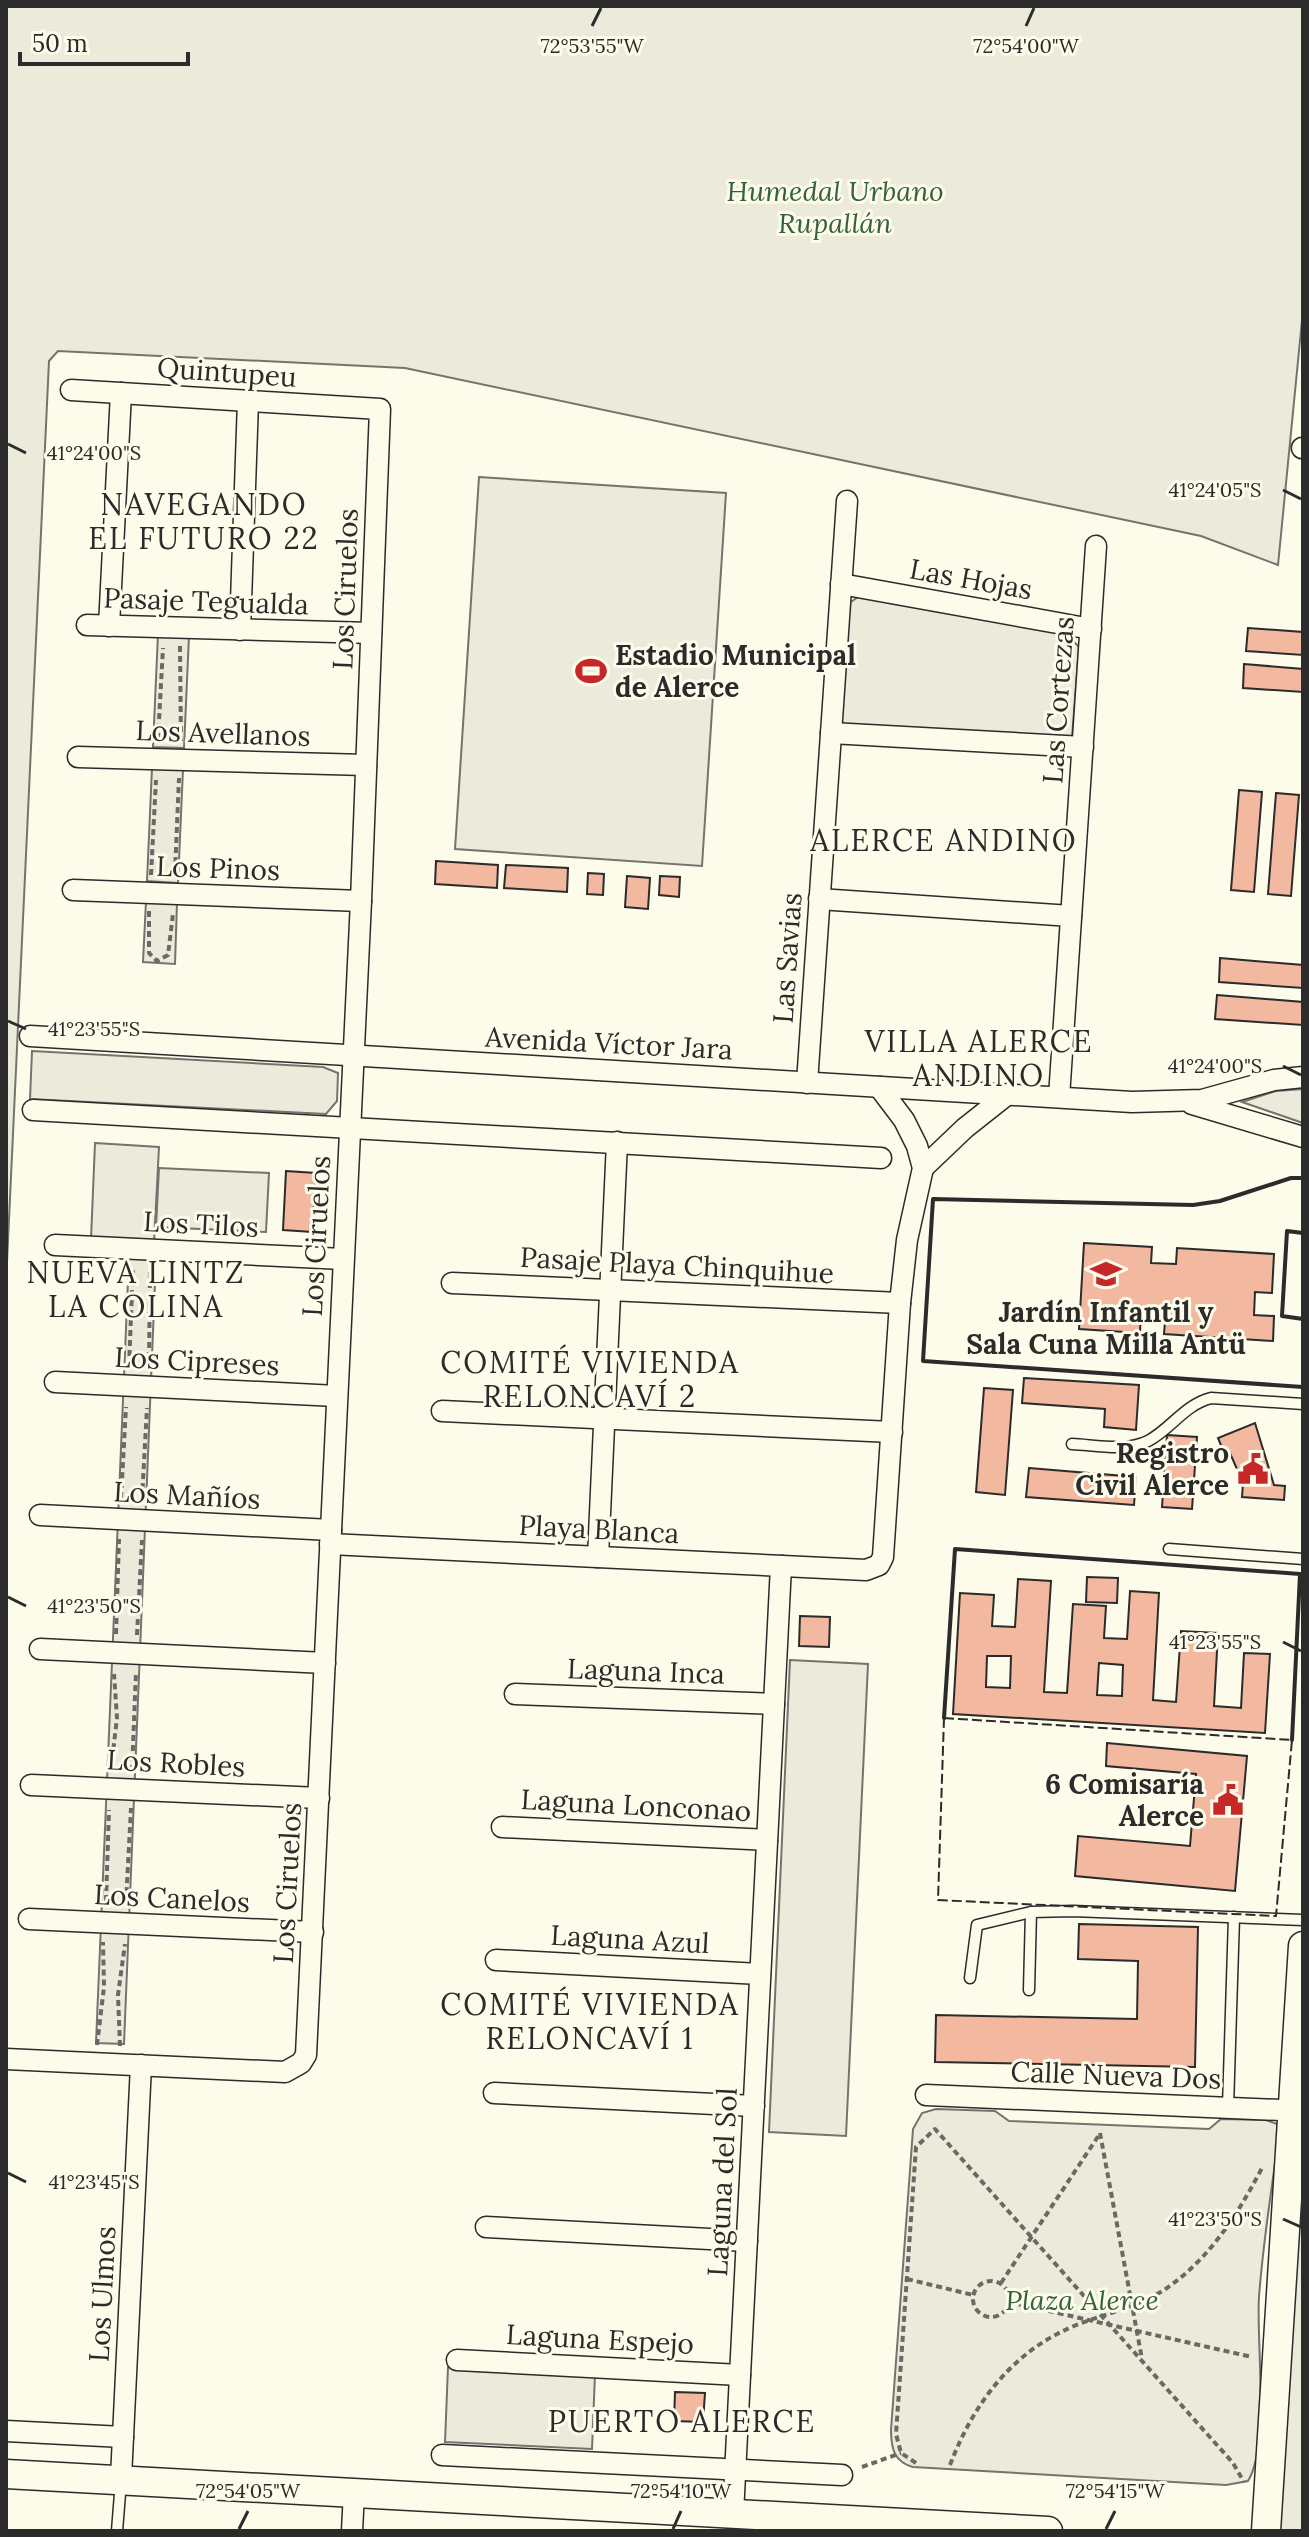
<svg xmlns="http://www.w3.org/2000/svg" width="1309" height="2537" font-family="Lora,serif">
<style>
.green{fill:#ecebdb;stroke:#74746e;stroke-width:2}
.building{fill:#f2b8a0;stroke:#2b2b2b;stroke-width:2;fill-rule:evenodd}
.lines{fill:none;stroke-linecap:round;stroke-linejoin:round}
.lane-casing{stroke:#2b2b2b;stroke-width:13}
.street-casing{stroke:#2b2b2b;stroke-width:23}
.secondary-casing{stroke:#2b2b2b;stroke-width:31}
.path{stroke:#6a6964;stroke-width:4;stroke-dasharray:6 4;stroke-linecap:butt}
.lane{stroke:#fdfbea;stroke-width:10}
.street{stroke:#fdfbea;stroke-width:20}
.secondary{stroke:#fdfbea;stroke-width:28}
.fence{stroke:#2b2b2b;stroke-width:2;stroke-dasharray:10 4;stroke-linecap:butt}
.wall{stroke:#2b2b2b;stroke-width:4}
.ticks{fill:none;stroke:#2b2b2b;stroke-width:3}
.labels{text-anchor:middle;stroke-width:6;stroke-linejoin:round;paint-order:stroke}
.park-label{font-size:28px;font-style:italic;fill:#34623c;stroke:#fdfbea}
.street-label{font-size:28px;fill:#2b2b2b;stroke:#fdfbea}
.poi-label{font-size:28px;font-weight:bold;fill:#2b2b2b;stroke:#fdfbea;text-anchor:end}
.neighbourhood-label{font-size:30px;letter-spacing:2px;fill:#2b2b2b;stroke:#fdfbea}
.ticks-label{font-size:20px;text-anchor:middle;fill:#2b2b2b;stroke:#fdfbea;stroke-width:6;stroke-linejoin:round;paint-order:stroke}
</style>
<rect width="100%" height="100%" fill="#fdfbea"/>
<g class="green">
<path d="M 6,6 L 1303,6 L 1303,310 L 1278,565 L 1201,536 L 405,368 L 58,351 L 49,361 L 6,1284 Z"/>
<path d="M 479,477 L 726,493 L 702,866 L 455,849 Z"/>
<path d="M 858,597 L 1067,634 L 1079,647 L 1072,737 L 843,724 L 840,719 L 848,604 Z"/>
<path d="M 158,634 L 189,636 L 184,748 L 153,747 Z"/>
<path d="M 152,768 L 183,769 L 178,883 L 147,881 Z"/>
<path d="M 146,901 L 177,903 L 175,964 L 143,962 Z"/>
<path d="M 32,1051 L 323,1067 L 338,1073 L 337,1101 L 326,1114 L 30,1099 Z"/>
<path d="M 1303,1089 L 1303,1123 L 1242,1102 L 1276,1091 Z"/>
<path d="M 95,1143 L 159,1147 L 154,1243 L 91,1239 Z"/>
<path d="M 159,1168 L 269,1173 L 266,1232 L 156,1227 Z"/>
<path d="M 129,1257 L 156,1258 L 124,2044 L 96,2043 Z"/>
<path d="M 790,1660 L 868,1664 L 846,2136 L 769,2132 Z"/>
<path d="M 936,2109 L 995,2111 L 1009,2121 L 1209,2129 L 1221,2119 L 1266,2120 L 1277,2124 L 1279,2137 C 1271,2190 1263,2243 1259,2297 C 1256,2340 1270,2445 1248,2481 L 1226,2485 L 913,2467 C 894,2462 891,2448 891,2430 L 913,2129 L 922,2113 Z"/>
<path d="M 1303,2124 L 1303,2531 L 1281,2531 L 1278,2530 Z"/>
<path d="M 448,2367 L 595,2374 L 592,2449 L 445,2442 Z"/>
</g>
<g class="building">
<path d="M 1248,628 L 1303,632 L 1303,655 L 1246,651 Z"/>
<path d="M 1244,664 L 1303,669 L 1303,692 L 1243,688 Z"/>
<path d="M 1239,790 L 1262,792 L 1254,892 L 1231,890 Z"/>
<path d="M 1276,793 L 1299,795 L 1291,896 L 1268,894 Z"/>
<path d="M 436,861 L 498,865 L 497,888 L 435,884 Z"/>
<path d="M 506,865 L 568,868 L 567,892 L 504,888 Z"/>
<path d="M 588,873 L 604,874 L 603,895 L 587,894 Z"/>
<path d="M 627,876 L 650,878 L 648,909 L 625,907 Z"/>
<path d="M 660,876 L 680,877 L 679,897 L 659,895 Z"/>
<path d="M 1220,958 L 1303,965 L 1303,988 L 1219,982 Z"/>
<path d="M 1217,995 L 1303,1002 L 1303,1025 L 1215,1019 Z"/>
<path d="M 286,1171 L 316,1173 L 312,1232 L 283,1230 Z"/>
<path d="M 1084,1243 L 1152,1247 L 1151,1263 L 1176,1264 L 1177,1248 L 1274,1254 L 1272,1293 L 1255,1292 L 1254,1315 L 1274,1316 L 1273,1341 L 1164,1334 L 1166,1309 L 1141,1308 L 1140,1333 L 1079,1329 Z"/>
<path d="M 1024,1378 L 1139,1385 L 1136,1430 L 1104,1427 L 1105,1409 L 1022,1403 Z"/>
<path d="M 984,1388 L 1013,1390 L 1005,1495 L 976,1492 Z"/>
<path d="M 1255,1423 L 1274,1485 L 1285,1486 L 1284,1500 L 1242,1497 L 1243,1483 L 1230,1453 L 1225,1455 L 1218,1438 Z"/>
<path d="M 1167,1435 L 1197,1437 L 1192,1509 L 1162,1507 Z"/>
<path d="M 1029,1468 L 1136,1477 L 1134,1505 L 1026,1497 Z"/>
<path d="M 1087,1577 L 1118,1578 L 1117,1603 L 1086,1602 Z"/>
<path d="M 1018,1579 L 1051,1581 L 1044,1692 L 1067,1693 L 1073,1604 L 1106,1606 L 1104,1638 L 1127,1639 L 1130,1591 L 1159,1593 L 1153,1700 L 1176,1702 L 1181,1631 L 1218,1633 L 1214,1706 L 1241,1708 L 1244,1653 L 1270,1654 L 1265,1733 L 953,1714 L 960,1593 L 994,1595 L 992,1626 L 1015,1627 ZM 987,1656 L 1011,1656 L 1010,1688 L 986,1687 ZM 1099,1663 L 1123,1665 L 1122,1696 L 1097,1695 Z"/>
<path d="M 800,1616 L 830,1617 L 829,1647 L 799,1646 Z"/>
<path d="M 1107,1743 L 1247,1756 L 1235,1891 L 1075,1876 L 1078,1836 L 1190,1846 L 1196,1774 L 1106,1766 Z"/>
<path d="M 1079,1924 L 1198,1927 L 1195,2067 L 935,2062 L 936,2015 L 1137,2019 L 1138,1961 L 1078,1959 Z"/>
<path d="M 675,2392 L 705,2393 L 703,2422 L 674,2421 Z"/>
</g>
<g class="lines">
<defs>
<g id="lane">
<path d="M 1072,1444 C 1095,1445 1126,1452 1148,1441 C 1171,1429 1184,1405 1211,1398 L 1303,1404"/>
<path d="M 1169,1549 L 1303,1559"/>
<path d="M 970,1978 L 977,1925 L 1031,1912"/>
<path d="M 1029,1990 L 1031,1912 L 1073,1911 L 1303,1920"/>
<path d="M 1228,2107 L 1234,1917"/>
<path d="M 117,2531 L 121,2481"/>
</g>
<g id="street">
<path d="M 1302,448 L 1303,448"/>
<path d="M 841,584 L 1091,629"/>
<path d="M 87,625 L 371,633"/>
<path d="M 109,626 L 121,393"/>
<path d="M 240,630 L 248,401"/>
<path d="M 831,733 L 1083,747"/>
<path d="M 78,757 L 366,765"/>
<path d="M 73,890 L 361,901"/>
<path d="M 819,899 L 1071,916"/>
<path d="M 30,1036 L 1132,1102 L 1202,1100 L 1274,1080 L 1303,1077"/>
<path d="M 807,1083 L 847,501"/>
<path d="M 1059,1097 L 1096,546"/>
<path d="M 1192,1104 L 1303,1137"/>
<path d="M 33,1110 L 881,1158"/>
<path d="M 923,1168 L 965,1128 L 1008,1094"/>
<path d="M 55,1245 L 343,1259"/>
<path d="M 452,1283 L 900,1303"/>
<path d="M 55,1382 L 337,1396"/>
<path d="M 442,1411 L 892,1432"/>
<path d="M 40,1515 L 331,1530"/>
<path d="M 330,1544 L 866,1570 L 879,1565 L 883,1557 L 900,1303 L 907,1240 L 923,1168 L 917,1146 L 904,1120 L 879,1087"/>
<path d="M 598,1557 L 617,1142"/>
<path d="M 40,1649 L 325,1663"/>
<path d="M 515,1694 L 774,1704"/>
<path d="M 31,1785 L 319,1798"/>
<path d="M 502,1827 L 767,1840"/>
<path d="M 29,1919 L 313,1932"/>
<path d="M 496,1960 L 760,1974"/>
<path d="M 6,2059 L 285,2072 L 301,2063 L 306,2055 L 361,901 L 380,409 L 71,390"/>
<path d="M 494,2093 L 754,2106"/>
<path d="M 926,2095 L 1303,2111"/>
<path d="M 486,2227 L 747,2241"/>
<path d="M 457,2360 L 740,2375"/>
<path d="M 6,2431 L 123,2437"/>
<path d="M 442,2455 L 842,2475"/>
<path d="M 121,2478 L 141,2065"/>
<path d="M 733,2514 L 781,1566"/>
<path d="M 352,2531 L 354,2492"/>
</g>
<g id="secondary">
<path d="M 6,2474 L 1048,2531"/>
<path d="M 1266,2531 L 1303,1946"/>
</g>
</defs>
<use href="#lane" class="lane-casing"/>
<use href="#street" class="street-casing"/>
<use href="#secondary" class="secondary-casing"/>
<g class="path">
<path d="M 180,646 L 181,741"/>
<path d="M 158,739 L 163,648"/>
<path d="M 175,873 L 179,778"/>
<path d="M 151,875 L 156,780"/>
<path d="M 149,911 L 149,953 L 157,961 L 168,955 L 173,914"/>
<path d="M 129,1366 L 133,1267"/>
<path d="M 149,1368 L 150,1268"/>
<path d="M 121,1498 L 126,1407"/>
<path d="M 142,1499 L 147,1408"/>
<path d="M 116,1634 L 119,1539"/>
<path d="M 137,1635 L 142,1540"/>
<path d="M 111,1769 L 117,1718 L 114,1674"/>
<path d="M 132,1771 L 136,1672"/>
<path d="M 106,1901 L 109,1810"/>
<path d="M 126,1903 L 131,1808"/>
<path d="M 97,2045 L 104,1987 L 103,1942"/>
<path d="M 120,2046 L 118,1995 L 125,1944"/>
<path d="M 1100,2133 L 1142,2359"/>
<path d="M 907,2279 L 973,2295"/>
<circle cx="991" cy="2299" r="18"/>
<path d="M 1001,2283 L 1099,2135"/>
<path d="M 1009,2302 L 1252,2357"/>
<path d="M 916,2463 L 901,2453 L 896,2434 L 916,2147 L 935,2129 L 1233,2463 L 1244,2482"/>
<path d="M 950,2465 C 974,2402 1014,2349 1079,2324 C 1108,2313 1137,2307 1164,2290 C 1210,2259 1238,2214 1263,2166"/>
<path d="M 862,2467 L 901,2453"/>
</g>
<use href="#lane" class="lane"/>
<use href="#street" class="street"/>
<use href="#secondary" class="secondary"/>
<path class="fence" d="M 944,1718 L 1292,1740 L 1276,1916 L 938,1900 Z"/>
<g class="wall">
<path d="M 1303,1178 L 1291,1178 L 1220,1201 L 1193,1205 L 933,1199 L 923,1361 L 1303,1387"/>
<path d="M 1303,1233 L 1287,1231 L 1282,1316 L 1303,1319"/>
<path d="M 944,1718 L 955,1549 L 1300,1574 L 1292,1740"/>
</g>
</g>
<path class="ticks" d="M 592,26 L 601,8M 1026,26 L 1034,8M 8,444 L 26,453M 1283,490 L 1301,499M 8,1021 L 26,1029M 1283,1066 L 1301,1075M 8,1597 L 26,1606M 1283,1642 L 1301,1651M 8,2173 L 26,2182M 1283,2219 L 1301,2227M 239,2529 L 248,2511M 673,2529 L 681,2511M 1106,2529 L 1115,2511"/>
<defs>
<symbol id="stadium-bare" viewBox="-9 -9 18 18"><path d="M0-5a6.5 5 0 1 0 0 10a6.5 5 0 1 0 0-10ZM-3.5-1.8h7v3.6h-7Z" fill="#c62828" stroke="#fdfbea" stroke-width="2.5" paint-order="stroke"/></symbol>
<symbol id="school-bare" viewBox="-9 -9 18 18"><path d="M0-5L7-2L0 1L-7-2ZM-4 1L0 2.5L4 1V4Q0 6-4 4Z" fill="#c62828" stroke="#fdfbea" stroke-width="2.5" paint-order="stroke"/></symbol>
<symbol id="civic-bare" viewBox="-9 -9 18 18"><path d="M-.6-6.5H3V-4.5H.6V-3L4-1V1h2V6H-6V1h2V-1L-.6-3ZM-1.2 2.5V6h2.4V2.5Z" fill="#c62828" stroke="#fdfbea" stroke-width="2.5" paint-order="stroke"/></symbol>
</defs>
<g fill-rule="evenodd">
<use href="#stadium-bare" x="569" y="649" width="44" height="44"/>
<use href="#school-bare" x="1084" y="1252" width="44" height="44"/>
<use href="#civic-bare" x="1231" y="1447" width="44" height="44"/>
<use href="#civic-bare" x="1206" y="1778" width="44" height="44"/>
</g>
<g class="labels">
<g class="park-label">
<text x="835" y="201">Humedal Urbano<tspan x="835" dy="32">Rupallán</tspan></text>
<text x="1082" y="2310">Plaza Alerce</text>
</g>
<g class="street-label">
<text transform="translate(227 372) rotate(4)" y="10">Quintupeu</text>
<text transform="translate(971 579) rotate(10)" y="10">Las Hojas</text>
<text transform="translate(345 589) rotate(-88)" y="10">Los Ciruelos</text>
<text transform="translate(206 601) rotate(2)" y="10">Pasaje Tegualda</text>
<text transform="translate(1058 700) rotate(-86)" y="10">Las Cortezas</text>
<text transform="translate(223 733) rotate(2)" y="10">Los Avellanos</text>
<text transform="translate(218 868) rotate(2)" y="10">Los Pinos</text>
<text transform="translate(787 958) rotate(-86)" y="10">Las Savias</text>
<text transform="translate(609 1043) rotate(3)" y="10">Avenida Víctor Jara</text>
<text transform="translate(201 1224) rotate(3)" y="10">Los Tilos</text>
<text transform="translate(316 1236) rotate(-87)" y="10">Los Ciruelos</text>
<text transform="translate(677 1265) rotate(3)" y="10">Pasaje Playa Chinquihue</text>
<text transform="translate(197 1361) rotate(3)" y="10">Los Cipreses</text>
<text transform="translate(187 1495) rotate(3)" y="10">Los Mañíos</text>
<text transform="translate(599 1529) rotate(3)" y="10">Playa Blanca</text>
<text transform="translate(646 1671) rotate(2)" y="10">Laguna Inca</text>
<text transform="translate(176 1763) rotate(3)" y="10">Los Robles</text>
<text transform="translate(636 1805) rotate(3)" y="10">Laguna Lonconao</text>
<text transform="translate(287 1883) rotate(-87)" y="10">Los Ciruelos</text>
<text transform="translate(172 1898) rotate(3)" y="10">Los Canelos</text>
<text transform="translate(630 1939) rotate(3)" y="10">Laguna Azul</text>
<text transform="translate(1116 2075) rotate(2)" y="10">Calle Nueva Dos</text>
<text transform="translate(722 2182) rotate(-87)" y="10">Laguna del Sol</text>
<text transform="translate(102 2294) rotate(-87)" y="10">Los Ulmos</text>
<text transform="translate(600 2339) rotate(3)" y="10">Laguna Espejo</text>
</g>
<g class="poi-label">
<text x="615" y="665" text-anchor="start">Estadio Municipal<tspan x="615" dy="32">de Alerce</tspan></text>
<text x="1106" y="1322" text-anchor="middle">Jardín Infantil y<tspan x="1106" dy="32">Sala Cuna Milla Antü</tspan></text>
<text x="1229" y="1463">Registro<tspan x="1229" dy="32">Civil Alerce</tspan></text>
<text x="1204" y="1794">6 Comisaría<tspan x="1204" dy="32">Alerce</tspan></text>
</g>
<g class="neighbourhood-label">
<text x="204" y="515">NAVEGANDO<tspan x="204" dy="34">EL FUTURO 22</tspan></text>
<text x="944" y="851">ALERCE ANDINO</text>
<text x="979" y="1052">VILLA ALERCE<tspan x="979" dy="34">ANDINO</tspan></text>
<text x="136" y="1283">NUEVA LINTZ<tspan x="136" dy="34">LA COLINA</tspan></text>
<text x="590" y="1373">COMITÉ VIVIENDA<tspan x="590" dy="34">RELONCAVÍ 2</tspan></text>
<text x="590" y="2015">COMITÉ VIVIENDA<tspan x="590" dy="34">RELONCAVÍ 1</tspan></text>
<text x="682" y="2432">PUERTO ALERCE</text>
</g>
</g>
<g class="ticks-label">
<text x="592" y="53">72°53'55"W</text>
<text x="1026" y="53">72°54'00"W</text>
<text x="94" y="460">41°24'00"S</text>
<text x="1215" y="497">41°24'05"S</text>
<text x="94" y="1036">41°23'55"S</text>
<text x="1215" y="1073">41°24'00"S</text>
<text x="94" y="1613">41°23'50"S</text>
<text x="1215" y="1649">41°23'55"S</text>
<text x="94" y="2189">41°23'45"S</text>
<text x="1215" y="2226">41°23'50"S</text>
<text x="248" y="2498">72°54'05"W</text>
<text x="681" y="2498">72°54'10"W</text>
<text x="1115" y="2498">72°54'15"W</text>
</g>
<rect width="1309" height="2537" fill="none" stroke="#2b2b2b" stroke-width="16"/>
<path d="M20 52v12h168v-12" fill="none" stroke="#2b2b2b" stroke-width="4"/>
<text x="32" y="52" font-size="24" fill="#2b2b2b" stroke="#fdfbea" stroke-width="6" paint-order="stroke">50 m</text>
</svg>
